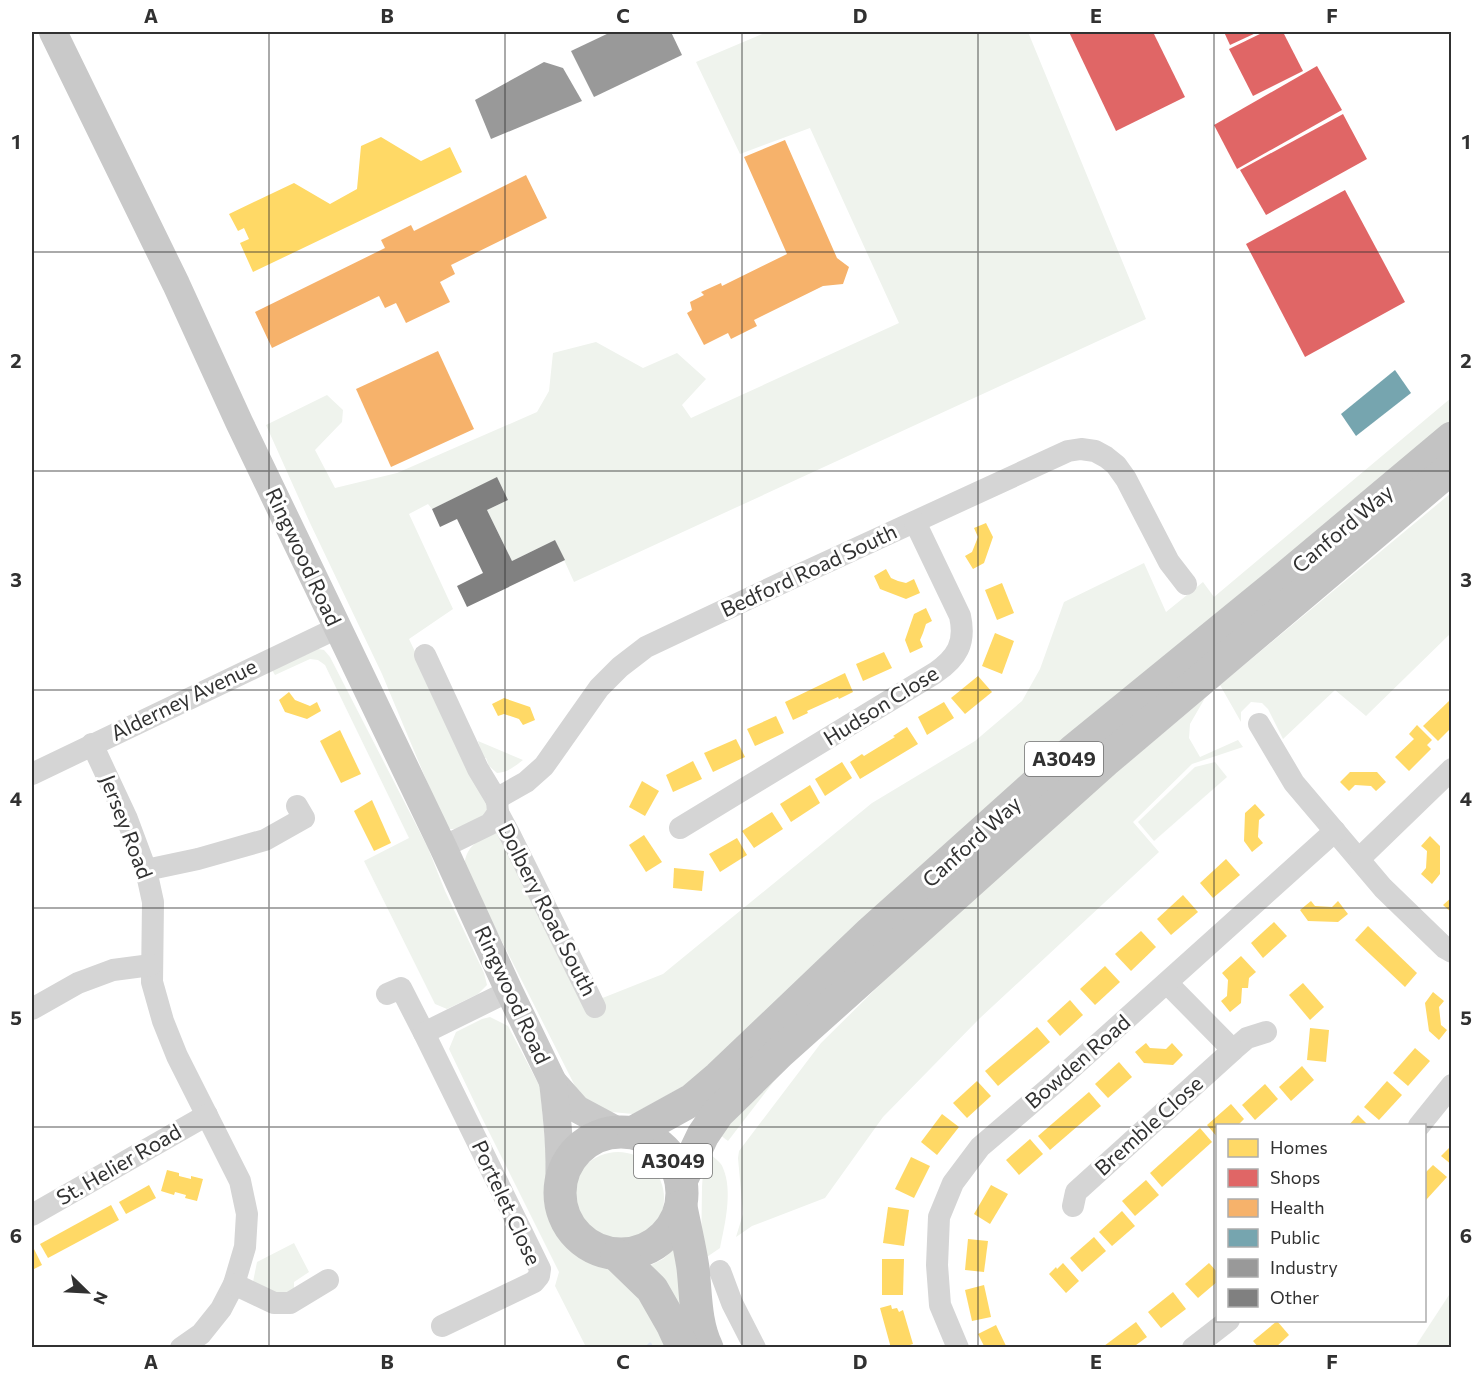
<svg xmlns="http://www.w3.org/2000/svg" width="1483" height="1379" font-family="Commissioner,sans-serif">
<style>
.green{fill:#eff3ed}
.homes{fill:#ffd966}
.shops{fill:#e06666}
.health{fill:#f6b26b}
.public{fill:#76a5af}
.industry{fill:#999}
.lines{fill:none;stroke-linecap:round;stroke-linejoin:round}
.stream{stroke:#dee5f0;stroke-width:4.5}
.building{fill:#808080}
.minor{stroke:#d5d5d5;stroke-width:22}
.major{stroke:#c9c9c9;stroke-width:28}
.highway{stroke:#c3c3c3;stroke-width:33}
.grid{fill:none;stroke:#313131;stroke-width:1.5;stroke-opacity:0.55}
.labels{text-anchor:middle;stroke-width:6;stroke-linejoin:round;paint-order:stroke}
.shield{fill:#fff;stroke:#6f6f6f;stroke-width:1.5}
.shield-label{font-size:20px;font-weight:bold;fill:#313131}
.street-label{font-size:21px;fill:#313131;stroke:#fff}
.neatline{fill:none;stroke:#313131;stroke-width:2}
.grid-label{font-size:20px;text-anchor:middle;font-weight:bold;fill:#313131}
</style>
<rect width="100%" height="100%" fill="#fff"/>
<g class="green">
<path d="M 767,32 L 1028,32 L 1146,319 L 574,582 L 555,540 L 512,561 L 487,510 L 508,500 L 497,478 L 432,509 L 428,504 L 409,514 L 453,609 L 409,639 L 490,809 C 480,823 468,829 450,829 L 443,820 L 382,674 L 310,523 L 266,425 L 327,395 L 343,410 L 342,422 L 315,450 L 335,488 L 397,473 L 537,412 L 549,391 L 553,353 L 596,342 L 643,368 L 677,353 L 706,379 L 682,405 L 691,418 L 899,323 L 810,128 L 740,154 L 696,62 Z"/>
<path d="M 1451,398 L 1451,425 L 698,1078 L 633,1114 L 601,1111 L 589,1102 L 576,1088 L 464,866 C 467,843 479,841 497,831 L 600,999 L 663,974 L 872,803 L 975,741 L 1022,701 L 1040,669 L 1064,602 L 1144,563 L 1166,612 L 1203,582 L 1214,597 Z"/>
<path d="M 1451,493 L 1451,633 L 1366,716 L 1335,690 L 1283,739 L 1268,709 L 1262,703 L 1251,702 L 1241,712 L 1241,722 L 1220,685 Z"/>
<path d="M 318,649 L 324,650 L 330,657 L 428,848 L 445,891 L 484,973 L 487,985 L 478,994 L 447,1009 L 435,1004 L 364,861 L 409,838 L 325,665 L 318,660 L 310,659 L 275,675 L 272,670 Z"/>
<path d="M 1205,698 L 1190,724 L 1189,738 L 1200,757 L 1238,740 L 1243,747 L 1192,764 L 1133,822 L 1159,852 L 979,1019 L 883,1117 L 825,1198 L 752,1226 L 736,1237 L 743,1214 L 738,1158 L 739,1151 L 821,1043 L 912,953 L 1061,819 Z"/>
<path d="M 478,741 L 523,760 C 514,767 508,772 497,773 L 489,766 L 486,758 L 483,758 Z"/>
<path d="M 1215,762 L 1227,777 L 1154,841 L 1138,822 L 1195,767 Z"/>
<path d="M 490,1017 L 508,1026 L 540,1087 L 552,1217 L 563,1242 L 578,1256 L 601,1266 L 615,1268 L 628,1283 L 671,1347 L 586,1347 L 555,1286 L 559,1272 L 481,1116 L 449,1049 L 456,1032 L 482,1019 Z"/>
<path d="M 801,1046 L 728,1141 L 720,1135 Z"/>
<circle cx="618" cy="1198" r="46"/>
<path d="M 710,1154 C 714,1158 721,1162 723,1168 C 733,1191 725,1224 720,1248 L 701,1261 L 702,1187 L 703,1172 Z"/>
<path d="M 294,1243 L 309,1272 L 294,1282 L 294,1289 L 284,1297 L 253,1282 L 257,1262 Z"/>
<path d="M 674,1249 L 685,1325 L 641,1270 L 663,1259 Z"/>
<path d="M 1451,1292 L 1451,1347 L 1415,1347 Z"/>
</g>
<g class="homes">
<path d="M 381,137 L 421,161 L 450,147 L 462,172 L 253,272 L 240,243 L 249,239 L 244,228 L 238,231 L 229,214 L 294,183 L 330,204 L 357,189 L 361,146 Z"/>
<path d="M 986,523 L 993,537 L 984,563 L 973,569 L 965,556 L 972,552 L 978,537 L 974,528 Z"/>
<path d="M 886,569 L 891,578 L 898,581 L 906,583 L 914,579 L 920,593 L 906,599 L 880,589 L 874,576 Z"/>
<path d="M 1002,583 L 1014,613 L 997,620 L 985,590 Z"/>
<path d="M 926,608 L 932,621 L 926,624 L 923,633 L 920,640 L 923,647 L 910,653 L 905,640 L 914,614 Z"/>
<path d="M 995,633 L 1014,641 L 1002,674 L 982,666 Z"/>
<path d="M 884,652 L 892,668 L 863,681 L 856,664 Z"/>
<path d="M 845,673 L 853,692 L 839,699 L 838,697 L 807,711 L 808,713 L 793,720 L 785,702 Z"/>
<path d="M 978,676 L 992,692 L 965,714 L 951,698 Z"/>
<path d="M 289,692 L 295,700 L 310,706 L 317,702 L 321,711 L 307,719 L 285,712 L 279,700 Z"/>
<path d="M 504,698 L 530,707 L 535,720 L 523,725 L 519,719 L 504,714 L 498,716 L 492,704 Z"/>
<path d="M 1449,701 L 1452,703 L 1452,727 L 1438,741 L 1423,726 Z"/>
<path d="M 944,702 L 954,718 L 927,735 L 918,717 Z"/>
<path d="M 776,716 L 784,733 L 755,746 L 747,729 Z"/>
<path d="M 1417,725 L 1432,740 L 1427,745 L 1431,749 L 1409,771 L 1395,757 L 1414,739 L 1409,734 Z"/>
<path d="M 907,727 L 918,744 L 860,779 L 850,762 L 862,754 L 864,756 L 895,737 L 893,736 Z"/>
<path d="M 340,730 L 361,774 L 341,783 L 320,741 Z"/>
<path d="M 736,739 L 745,757 L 713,772 L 704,753 Z"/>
<path d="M 693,761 L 702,779 L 673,792 L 666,775 Z"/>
<path d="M 842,762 L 852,778 L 825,796 L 815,779 Z"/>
<path d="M 1350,772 L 1377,772 L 1386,782 L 1376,791 L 1371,786 L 1355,785 L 1349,791 L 1340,782 Z"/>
<path d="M 642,781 L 659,791 L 645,816 L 629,807 Z"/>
<path d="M 810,785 L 820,803 L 791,822 L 780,804 Z"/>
<path d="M 372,800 L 391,843 L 374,851 L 354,811 Z"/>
<path d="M 1255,804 L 1265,815 L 1259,820 L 1258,837 L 1263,843 L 1252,852 L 1244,841 L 1245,813 Z"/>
<path d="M 772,812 L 783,829 L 754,848 L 742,831 Z"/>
<path d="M 644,835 L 662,862 L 646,872 L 629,845 Z"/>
<path d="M 1430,836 L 1440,846 L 1440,874 L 1432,884 L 1421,874 L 1426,868 L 1427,851 L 1421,846 Z"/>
<path d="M 737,838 L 747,855 L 720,872 L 709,854 Z"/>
<path d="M 1226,859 L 1240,875 L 1213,898 L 1200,883 Z"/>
<path d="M 674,868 L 704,871 L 702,891 L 673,888 Z"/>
<path d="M 1183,895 L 1198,912 L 1171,935 L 1157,919 Z"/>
<path d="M 1452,897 L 1452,913 L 1443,905 Z"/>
<path d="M 1311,901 L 1315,906 L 1332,907 L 1338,901 L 1348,914 L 1338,922 L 1308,921 L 1300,910 Z"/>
<path d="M 1274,922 L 1287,936 L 1263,958 L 1251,943 Z"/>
<path d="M 1368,926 L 1417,973 L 1405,987 L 1355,940 Z"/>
<path d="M 1141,931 L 1156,947 L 1131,971 L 1115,954 Z"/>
<path d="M 1241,956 L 1256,972 L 1249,978 L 1248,988 L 1242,988 L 1241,1003 L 1230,1012 L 1221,1001 L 1227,996 L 1228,980 L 1222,973 Z"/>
<path d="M 1105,966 L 1120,982 L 1095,1005 L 1080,989 Z"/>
<path d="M 1303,983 L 1324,1007 L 1310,1020 L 1289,995 Z"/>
<path d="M 1433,992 L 1444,1001 L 1439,1007 L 1441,1025 L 1447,1030 L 1439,1040 L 1429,1031 L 1425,1003 Z"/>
<path d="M 1070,1000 L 1083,1015 L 1060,1036 L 1047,1021 Z"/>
<path d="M 1037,1027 L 1050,1042 L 998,1086 L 985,1071 Z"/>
<path d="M 1310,1028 L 1329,1030 L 1326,1062 L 1307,1060 Z"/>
<path d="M 1146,1043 L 1150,1048 L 1166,1049 L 1172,1043 L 1183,1055 L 1173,1065 L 1144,1063 L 1135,1052 Z"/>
<path d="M 1415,1048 L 1430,1061 L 1408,1086 L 1393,1073 Z"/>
<path d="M 1119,1062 L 1132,1077 L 1108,1098 L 1095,1084 Z"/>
<path d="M 1302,1066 L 1314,1080 L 1291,1101 L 1279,1087 Z"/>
<path d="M 977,1081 L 991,1096 L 967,1118 L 953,1103 Z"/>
<path d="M 1387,1081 L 1402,1095 L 1379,1120 L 1364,1107 Z"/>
<path d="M 1265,1084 L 1278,1099 L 1255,1120 L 1242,1105 Z"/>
<path d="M 1089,1092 L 1101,1106 L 1050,1150 L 1038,1136 Z"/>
<path d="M 1231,1104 L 1244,1119 L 1237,1126 L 1218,1126 L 1218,1138 L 1207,1125 Z"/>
<path d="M 942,1114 L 959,1127 L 937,1155 L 921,1142 Z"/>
<path d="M 1358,1115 L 1369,1126 L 1348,1126 Z"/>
<path d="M 1200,1128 L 1212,1142 L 1162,1187 L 1150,1173 Z"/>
<path d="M 1030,1139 L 1043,1154 L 1019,1175 L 1006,1160 Z"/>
<path d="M 1452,1145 L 1452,1165 L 1441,1156 Z"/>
<path d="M 911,1157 L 930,1166 L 914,1198 L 895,1189 Z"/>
<path d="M 1433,1165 L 1447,1177 L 1426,1200 L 1424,1199 L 1424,1174 Z"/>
<path d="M 167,1170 L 179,1173 L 179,1176 L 191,1179 L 191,1176 L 203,1179 L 197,1201 L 185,1198 L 186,1195 L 175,1192 L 174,1195 L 161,1191 Z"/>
<path d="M 1146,1180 L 1159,1195 L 1135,1216 L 1122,1201 Z"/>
<path d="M 149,1185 L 156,1198 L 126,1214 L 119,1202 Z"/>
<path d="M 991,1185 L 1008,1194 L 990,1224 L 974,1214 Z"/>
<path d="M 111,1205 L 119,1220 L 48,1258 L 40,1244 Z"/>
<path d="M 888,1207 L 909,1210 L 904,1246 L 883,1243 Z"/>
<path d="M 1122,1211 L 1135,1226 L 1112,1246 L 1099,1232 Z"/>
<path d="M 1094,1237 L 1106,1251 L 1082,1272 L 1070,1258 Z"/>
<path d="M 968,1239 L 988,1241 L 984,1272 L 965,1270 Z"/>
<path d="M 34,1249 L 42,1265 L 32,1270 L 32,1250 Z"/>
<path d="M 882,1259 L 904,1259 L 903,1295 L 882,1295 Z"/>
<path d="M 1063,1263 L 1079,1281 L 1066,1293 L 1049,1274 L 1056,1267 L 1057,1269 Z"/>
<path d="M 1209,1263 L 1218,1273 L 1218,1281 L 1198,1298 L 1185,1284 Z"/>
<path d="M 984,1285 L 991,1317 L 972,1321 L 965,1290 Z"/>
<path d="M 1173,1292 L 1186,1309 L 1161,1328 L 1148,1312 Z"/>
<path d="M 891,1305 L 892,1309 L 897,1308 L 899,1312 L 903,1310 L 913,1344 L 900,1348 L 891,1348 L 880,1308 Z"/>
<path d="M 1277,1321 L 1289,1335 L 1275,1348 L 1259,1348 L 1253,1341 Z"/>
<path d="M 1136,1322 L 1147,1337 L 1132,1348 L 1105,1348 L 1104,1346 Z"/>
<path d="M 996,1325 L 1007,1348 L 985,1348 L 978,1334 Z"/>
</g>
<g class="shops">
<path d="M 1069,32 L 1153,32 L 1185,97 L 1116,131 Z"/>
<path d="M 1224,32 L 1258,32 L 1230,45 Z"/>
<path d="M 1264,32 L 1283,32 L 1303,71 L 1253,96 L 1229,49 Z"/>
<path d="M 1317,66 L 1342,110 L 1237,169 L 1214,125 Z"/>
<path d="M 1343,114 L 1367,159 L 1266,215 L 1240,170 Z"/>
<path d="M 1345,190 L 1405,302 L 1305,357 L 1246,244 Z"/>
</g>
<g class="health">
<path d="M 785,140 L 837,258 L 849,267 L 843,284 L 823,286 L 754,320 L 757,326 L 731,339 L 728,333 L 704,345 L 687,313 L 692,310 L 690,302 L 704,295 L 701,292 L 721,283 L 722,286 L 787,254 L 744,157 Z"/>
<path d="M 526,175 L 547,218 L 451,265 L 455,274 L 440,282 L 450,302 L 406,323 L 396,303 L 385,308 L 379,296 L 272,348 L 255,312 L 385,248 L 381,240 L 411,225 L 414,231 Z"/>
<path d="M 438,351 L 474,429 L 391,467 L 356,389 Z"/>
</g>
<path class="public" d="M 1395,370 L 1411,393 L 1356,436 L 1341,414 Z"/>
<g class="industry">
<path d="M 611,32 L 671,32 L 682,55 L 594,97 L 571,51 Z"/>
<path d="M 544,62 L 563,68 L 582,101 L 491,139 L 475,100 Z"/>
</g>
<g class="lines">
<path class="stream" d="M 647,1348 L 650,1345"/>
</g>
<path class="building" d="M 497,477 L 508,500 L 487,510 L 512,561 L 555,540 L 565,560 L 467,607 L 457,586 L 483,573 L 457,519 L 440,527 L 432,509 Z"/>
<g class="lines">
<g class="minor">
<path d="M 425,655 L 478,769 L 496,799"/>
<path d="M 1259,724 L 1294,783 L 1383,888 L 1445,948 L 1452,952"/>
<path d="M 92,744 L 127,819 L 146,870 L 153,902 L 152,982 L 163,1021 L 177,1056 L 240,1181 L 247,1214 L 245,1247 L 234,1284 L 221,1309 L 201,1334 L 181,1348"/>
<path d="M 32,774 L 337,628"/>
<path d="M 496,799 L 526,782 L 544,766 L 599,688 L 620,667 L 646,647 L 788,580 L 1068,451 L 1081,449 L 1095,451 L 1106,457 L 1116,465 L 1126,479 L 1169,562 L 1186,584"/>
<path d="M 498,813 L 511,837 L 595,1007"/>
<path d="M 680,828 L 935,673 C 957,658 966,643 960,616 L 915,522"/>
<path d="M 443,847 L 490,824 L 498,813 L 497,800"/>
<path d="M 1359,859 L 1452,769"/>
<path d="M 146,870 L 198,859 L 265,840 L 304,818 L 297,806"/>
<path d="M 387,994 L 401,988 L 424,1033"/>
<path d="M 32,1009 L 78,983 L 113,970 L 151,965"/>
<path d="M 1233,1050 L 1247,1038 L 1266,1032"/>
<path d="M 1419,1126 L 1452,1085"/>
<path d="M 1073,1206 L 1076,1192 L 1233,1050 L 1167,983"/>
<path d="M 32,1215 L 207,1115"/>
<path d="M 720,1271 L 732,1303 L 755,1348"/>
<path d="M 234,1284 L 274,1303 L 290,1303 L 328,1280"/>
<path d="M 442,1326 L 534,1282 L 539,1276 L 540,1269 L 424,1033 L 509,991"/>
<path d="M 958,1348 L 940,1305 L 937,1265 L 939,1217 L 953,1183 L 980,1147 L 1056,1082 L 1335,831"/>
<path d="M 1193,1348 L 1229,1320"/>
</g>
<g class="major">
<path d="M 53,32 L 176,284 L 239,422 L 443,847 L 509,991 L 553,1082 L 577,1109 L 618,1131"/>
<path d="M 553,1082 C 557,1117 561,1151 559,1186"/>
</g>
<g class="highway">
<circle cx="621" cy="1193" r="61"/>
<path d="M 634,1132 L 692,1100 L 719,1077 L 871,932 L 1074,750 L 1286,577 L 1452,438"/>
<path d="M 681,1181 L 703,1135 L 718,1113 L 779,1053 L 1105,761 L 1450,469"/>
<path d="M 681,1207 C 685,1227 690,1248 693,1268 C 696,1295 695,1323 707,1348"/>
<path d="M 617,1255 L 652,1289 L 672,1324 L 683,1348"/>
</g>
</g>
<path class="grid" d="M 269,32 L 269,1348M 505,32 L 505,1348M 742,32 L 742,1348M 978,32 L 978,1348M 1214,32 L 1214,1348M 32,252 L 1452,252M 32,471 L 1452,471M 32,690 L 1452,690M 32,908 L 1452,908M 32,1127 L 1218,1127M 1424,1127 L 1452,1127"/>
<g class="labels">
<g class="shield">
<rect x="1025" y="742" width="78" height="34" rx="4.5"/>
<rect x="634" y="1144" width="78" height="34" rx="4.5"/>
</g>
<g class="shield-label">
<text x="1064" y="766">A3049</text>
<text x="673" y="1168">A3049</text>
</g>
<g class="street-label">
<text transform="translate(1343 529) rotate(-40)" y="7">Canford Way</text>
<text transform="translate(303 557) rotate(65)" y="7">Ringwood Road</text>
<text transform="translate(809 571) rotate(-25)" y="7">Bedford Road South</text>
<text transform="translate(184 700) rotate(-26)" y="7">Alderney Avenue</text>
<text transform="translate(881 706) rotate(-32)" y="7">Hudson Close</text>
<text transform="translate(126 827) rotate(69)" y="7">Jersey Road</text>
<text transform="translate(972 842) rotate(-42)" y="7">Canford Way</text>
<text transform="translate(547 910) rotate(63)" y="7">Dolbery Road South</text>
<text transform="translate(512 995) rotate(65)" y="7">Ringwood Road</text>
<text transform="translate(1078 1062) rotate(-41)" y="7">Bowden Road</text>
<text transform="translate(1149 1126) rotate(-42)" y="7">Bremble Close</text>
<text transform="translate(119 1165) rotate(-30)" y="7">St. Helier Road</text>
<text transform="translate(506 1203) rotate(65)" y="7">Portelet Close</text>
</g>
</g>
<rect width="1483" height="1379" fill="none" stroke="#ffffff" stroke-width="66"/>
<rect x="1216" y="1124" width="210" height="198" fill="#ffffff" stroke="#adadad" stroke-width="1.5"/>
<rect x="1228" y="1139" width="30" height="18" fill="#ffd966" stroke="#adadad" stroke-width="1.5"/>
<text x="1270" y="1154" font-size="18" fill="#313131">Homes</text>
<rect x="1228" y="1169" width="30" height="18" fill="#e06666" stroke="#adadad" stroke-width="1.5"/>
<text x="1270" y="1184" font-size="18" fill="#313131">Shops</text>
<rect x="1228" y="1199" width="30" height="18" fill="#f6b26b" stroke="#adadad" stroke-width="1.5"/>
<text x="1270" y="1214" font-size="18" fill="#313131">Health</text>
<rect x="1228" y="1229" width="30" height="18" fill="#76a5af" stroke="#adadad" stroke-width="1.5"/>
<text x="1270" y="1244" font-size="18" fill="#313131">Public</text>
<rect x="1228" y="1259" width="30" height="18" fill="#999999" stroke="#adadad" stroke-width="1.5"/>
<text x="1270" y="1274" font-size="18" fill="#313131">Industry</text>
<rect x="1228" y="1289" width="30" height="18" fill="#808080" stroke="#adadad" stroke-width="1.5"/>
<text x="1270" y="1304" font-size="18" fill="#313131">Other</text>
<g transform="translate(87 1292) rotate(114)" stroke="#ffffff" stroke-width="4.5" paint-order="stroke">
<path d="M0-4.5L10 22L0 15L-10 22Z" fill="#313131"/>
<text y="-9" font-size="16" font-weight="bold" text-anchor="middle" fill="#313131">N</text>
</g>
<rect x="33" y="33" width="1417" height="1313" class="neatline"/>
<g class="grid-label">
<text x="151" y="23">A</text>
<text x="387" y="23">B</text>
<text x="623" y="23">C</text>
<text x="860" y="23">D</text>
<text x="1096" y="23">E</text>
<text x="1332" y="23">F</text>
<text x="16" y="149">1</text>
<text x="1466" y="149">1</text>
<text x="16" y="368">2</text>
<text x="1466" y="368">2</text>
<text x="16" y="587">3</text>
<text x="1466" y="587">3</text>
<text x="16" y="806">4</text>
<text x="1466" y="806">4</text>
<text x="16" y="1025">5</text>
<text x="1466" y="1025">5</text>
<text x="16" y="1243">6</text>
<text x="1466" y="1243">6</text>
<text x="151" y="1369">A</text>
<text x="387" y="1369">B</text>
<text x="623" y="1369">C</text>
<text x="860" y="1369">D</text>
<text x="1096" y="1369">E</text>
<text x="1332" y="1369">F</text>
</g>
</svg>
